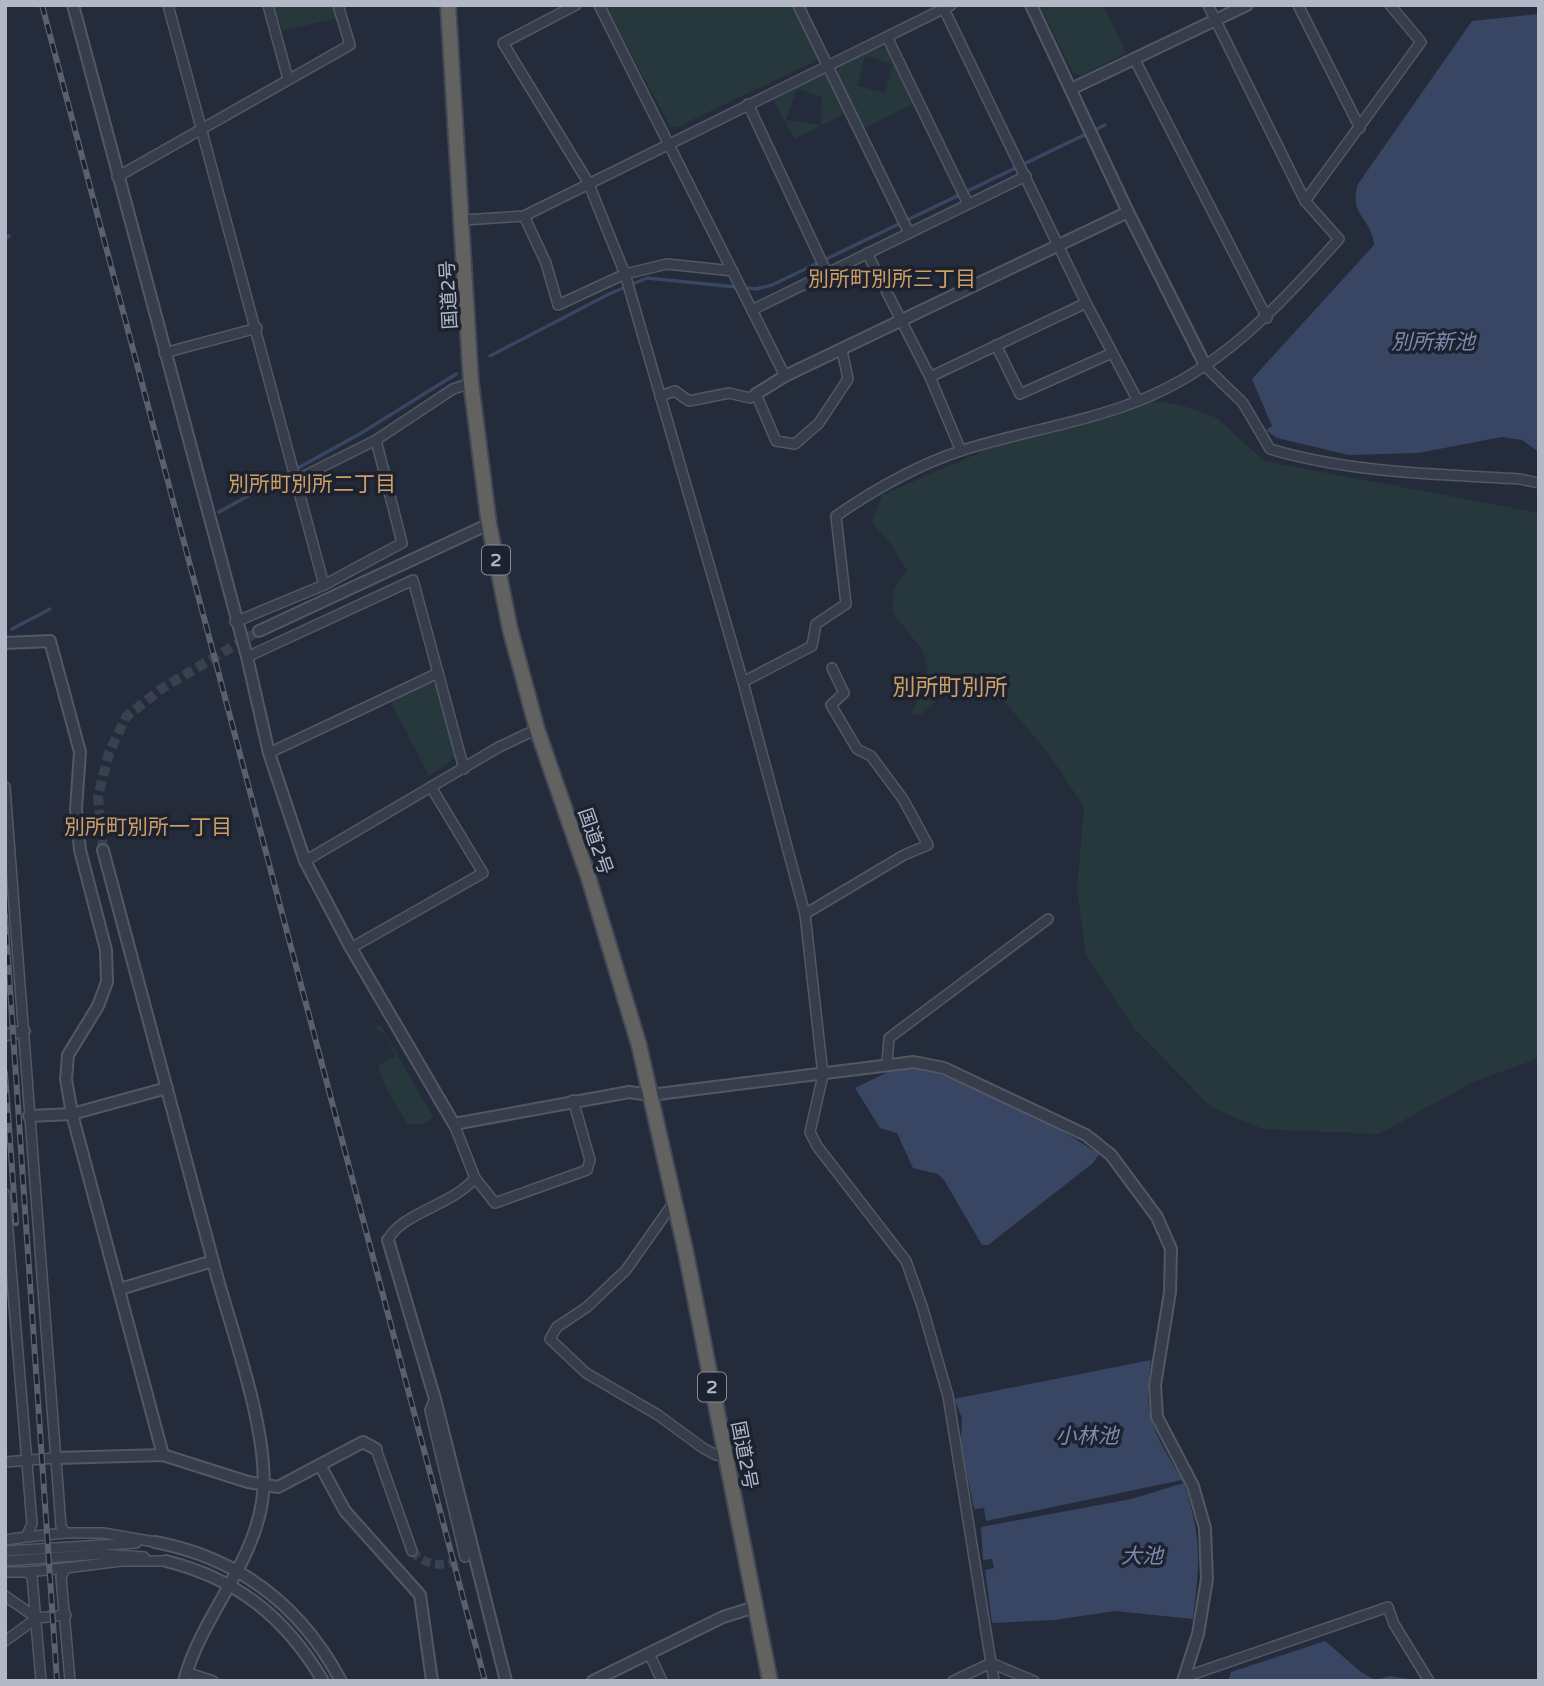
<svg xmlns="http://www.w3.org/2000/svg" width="1544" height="1686" font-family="'Varela Round','Noto Sans JP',sans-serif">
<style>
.green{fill:#27383c;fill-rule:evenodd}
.water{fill:#394663}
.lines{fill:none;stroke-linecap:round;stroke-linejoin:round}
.stream{stroke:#394663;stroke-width:3.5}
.minor-tunnel{stroke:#39404f;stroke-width:9;stroke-dasharray:9 4.5;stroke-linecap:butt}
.tertiary-tunnel{stroke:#39404f;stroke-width:10;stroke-dasharray:10 5;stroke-linecap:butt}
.minor-casing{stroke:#525865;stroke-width:12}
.tertiary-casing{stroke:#525865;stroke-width:14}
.trunk-casing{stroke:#424855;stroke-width:18}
.minor{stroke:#373d4b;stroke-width:9}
.tertiary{stroke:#373d4b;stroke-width:10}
.trunk{stroke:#626260;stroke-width:14}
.rail-casing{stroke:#596171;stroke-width:6}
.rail{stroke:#1c222f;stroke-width:3.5;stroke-dasharray:10;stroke-linecap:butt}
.labels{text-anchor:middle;stroke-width:7;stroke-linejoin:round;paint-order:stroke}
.shield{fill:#1c222f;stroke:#868b99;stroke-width:2}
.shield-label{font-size:18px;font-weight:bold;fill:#b3b8c6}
.street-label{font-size:19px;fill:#b3b8c6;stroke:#1c222f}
.neighbourhood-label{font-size:21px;fill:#cf9f65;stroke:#1c222f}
.water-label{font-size:21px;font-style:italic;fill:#7c8bad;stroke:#1c222f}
.quarter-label{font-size:23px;fill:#cf9f65;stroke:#1c222f}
</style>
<rect width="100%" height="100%" fill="#242b3a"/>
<g class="green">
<path d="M 275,5 L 333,5 L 337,18 L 282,31 Z"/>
<path d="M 605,5 L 794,5 L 818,56 L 813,62 L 677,127 L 670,126 Z"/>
<path d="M 1040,5 L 1103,5 L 1126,53 L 1080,76 L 1073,73 Z"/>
<path d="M 880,47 L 887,49 L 915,103 L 864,128 L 836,72 L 839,66 ZM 865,56 L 893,64 L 885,93 L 857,86 Z"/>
<path d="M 821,73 L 828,77 L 846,113 L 794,139 L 773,98 ZM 797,89 L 822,97 L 821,125 L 786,120 Z"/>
<path d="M 1131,399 L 1178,404 L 1217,418 L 1264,461 L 1539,513 L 1539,1058 L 1471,1083 L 1379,1134 L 1263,1129 L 1211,1107 L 1134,1028 L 1086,955 L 1077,890 L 1084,807 L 1049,754 L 1003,700 L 973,677 L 962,679 L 920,715 L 912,714 L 928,670 L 923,651 L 892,612 L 894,588 L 907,571 L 891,544 L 872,523 L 882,495 L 1041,426 Z"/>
<path d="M 429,682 L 437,684 L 456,757 L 429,776 L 391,702 Z"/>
<path d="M 378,1026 L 381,1026 L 433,1117 C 426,1124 417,1127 407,1123 L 385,1086 L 378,1066 L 396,1056 L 384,1033 L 375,1029 Z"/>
</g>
<g class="water">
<path d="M 1539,14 L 1539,452 L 1522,440 L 1502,437 L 1418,453 L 1349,455 L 1277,438 L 1266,430 L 1272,426 L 1252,379 L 1374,245 C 1372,217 1348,216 1358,184 L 1472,21 Z"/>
<path d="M 913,1068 C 965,1076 1055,1124 1099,1154 L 1093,1163 L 988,1245 L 982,1245 L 944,1180 L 938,1174 L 913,1168 L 897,1133 L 880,1128 L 855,1088 L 890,1071 Z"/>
<path d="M 1151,1360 C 1142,1419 1154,1430 1182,1480 L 986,1521 L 984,1508 L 974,1509 L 961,1444 L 962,1418 L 954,1399 Z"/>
<path d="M 1184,1483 C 1202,1540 1200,1560 1193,1619 L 1115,1611 L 1054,1620 L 992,1623 L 985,1570 L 994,1568 L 992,1559 L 983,1560 L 981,1527 L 1131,1499 Z"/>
<path d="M 1325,1641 L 1361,1672 L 1375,1680 L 1390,1676 L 1420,1681 L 1228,1681 L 1231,1672 Z"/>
</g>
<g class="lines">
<g class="stream">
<path d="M 5,239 L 9,236"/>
<path d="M 490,356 L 609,294 L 647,278 L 756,289 L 772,285 L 1105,125"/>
<path d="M 219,512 L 363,432 L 456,374"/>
<path d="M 12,629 L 50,609"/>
</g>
<path class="minor-tunnel" d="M 412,1551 C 427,1568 446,1567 465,1557"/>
<path class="tertiary-tunnel" d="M 103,850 L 98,796 L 109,753 L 126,717 L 161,689 L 259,631"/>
<defs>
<g id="minor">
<path d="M 168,5 L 324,585"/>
<path d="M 268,5 L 288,79"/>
<path d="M 576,5 L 503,43 L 588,182 L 625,274 L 743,682 L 805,914 L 823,1075 L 810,1132 L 817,1146 L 906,1261 L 922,1306 L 948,1396 L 994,1681"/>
<path d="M 599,5 L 785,376"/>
<path d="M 798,5 L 909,233"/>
<path d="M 942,5 L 1086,303 L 1138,401"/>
<path d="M 1298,5 L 1360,128"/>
<path d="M 887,37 L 968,204"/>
<path d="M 1135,60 L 1267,318"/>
<path d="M 748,104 L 827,273"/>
<path d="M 117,177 L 350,45 L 338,5"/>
<path d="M 1305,201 L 1421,42 L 1390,5"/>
<path d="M 524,216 L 546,263 L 558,305 L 625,274 L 667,264 L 733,271"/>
<path d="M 463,220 L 524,216 L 951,5"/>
<path d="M 867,253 L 930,377 L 961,451"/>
<path d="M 752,310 L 1026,176"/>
<path d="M 996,345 L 1020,394 L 1112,353"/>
<path d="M 164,353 L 257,328"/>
<path d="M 1206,367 L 1243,403 L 1270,449 C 1351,473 1435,474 1520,479 L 1539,483"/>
<path d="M 930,377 L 1086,303"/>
<path d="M 660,396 L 675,391 L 689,401 L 729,393 L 750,398 L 756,394 L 776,441 L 795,444 L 819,423 L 848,379 L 842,350"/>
<path d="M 298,479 L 376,440 L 453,389 L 471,383"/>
<path d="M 235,622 L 324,585 L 402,543 L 376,440"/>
<path d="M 247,657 L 413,580 L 464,769"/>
<path d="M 743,682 L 812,646 L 816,624 L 846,604 L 836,516 C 875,489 917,465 963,450 C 1020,432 1082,423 1138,401 C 1223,368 1279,305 1339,239 L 1305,201 L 1208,5"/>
<path d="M 269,753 L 438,673"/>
<path d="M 5,787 L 61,1526 L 65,1533 L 103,1533 L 155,1542"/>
<path d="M 305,861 L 499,747 L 537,729"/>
<path d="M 805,914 L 904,855 L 928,845 L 903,799 L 871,756 L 857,749 L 831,705 L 844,693 L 832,668"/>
<path d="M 351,948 L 483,873 L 431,787"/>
<path d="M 887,1063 L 889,1038 L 1048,919"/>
<path d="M 475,1178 L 495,1203 L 587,1170 L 590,1160 L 573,1100"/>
<path d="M 5,1194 L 32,1524 L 26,1537 L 5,1540"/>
<path d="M 674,1202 L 626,1270 L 587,1307 L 557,1327 L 550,1339 L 586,1373 L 658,1415 L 703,1448 L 716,1455 L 724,1456"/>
<path d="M 388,1240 C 401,1213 453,1205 475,1178 L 454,1124"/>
<path d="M 435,1399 L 430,1410 L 465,1557"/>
<path d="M 376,1449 L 412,1551"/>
<path d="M 5,1462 L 55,1458"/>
<path d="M 26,1537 L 65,1533"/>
<path d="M 5,1551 L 136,1543"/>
<path d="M 5,1561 L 102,1554 L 144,1557"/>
<path d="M 5,1572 L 27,1572 L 32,1576 L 41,1681"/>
<path d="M 27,1572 L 66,1568"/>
<path d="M 5,1596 L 37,1618"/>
<path d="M 5,1641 L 37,1618 L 66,1615"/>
<path d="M 649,1653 L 662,1681"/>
<path d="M 186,1672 L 213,1681"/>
<path d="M 1185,1677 L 1388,1607 L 1394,1624 L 1429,1681"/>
<path d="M 70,1681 L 61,1577 L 66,1568 L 121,1561 L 166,1561"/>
<path d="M 953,1681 L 991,1663 L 1034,1681"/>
</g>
<g id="tertiary">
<path d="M 73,5 L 247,657 L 269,753 L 305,861 L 351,948 L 454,1124 L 629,1092 L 650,1095 L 914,1062 L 944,1068 L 1086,1135 L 1111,1155 L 1157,1217 L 1171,1249 L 1170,1292 L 1155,1385 L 1157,1417 L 1193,1486 L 1205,1528 L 1207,1579 L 1198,1634 L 1183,1681"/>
<path d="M 1031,5 L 1128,212 L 1206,367"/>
<path d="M 1071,89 L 1247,5"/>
<path d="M 756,394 L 785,376 L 1128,212"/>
<path d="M 259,631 L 489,524"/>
<path d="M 5,643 L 50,641 L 80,752 L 76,809 L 80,850 L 106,950 L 107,982 L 98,1006 L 68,1055 L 66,1079 L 72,1114 L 163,1455"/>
<path d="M 103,850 C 141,993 180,1137 218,1280 C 235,1340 272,1443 262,1502 C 252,1567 201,1617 184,1681"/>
<path d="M 5,1035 L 24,1031"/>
<path d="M 29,1116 L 72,1114 L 167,1088"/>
<path d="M 388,1240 L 435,1399 L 506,1681"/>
<path d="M 120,1289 L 213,1261"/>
<path d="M 55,1458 L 163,1455 L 248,1482 L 278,1487 L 363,1442 L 376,1449"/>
<path d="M 320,1465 L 345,1511 L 420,1595 L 432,1681"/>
<path d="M 155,1542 C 239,1558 301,1606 341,1681"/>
<path d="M 166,1561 C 238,1579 286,1618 323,1681"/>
<path d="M 593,1681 L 723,1617 L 755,1607"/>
</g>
<path id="trunk" d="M 448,5 L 471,383 L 489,524 L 510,629 L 537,729 L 588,876 L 639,1045 L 686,1253 L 770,1681"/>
</defs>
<use href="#minor" class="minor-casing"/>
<use href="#tertiary" class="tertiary-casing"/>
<use href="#trunk" class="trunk-casing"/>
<use href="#minor" class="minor"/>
<use href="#tertiary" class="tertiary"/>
<use href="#trunk" class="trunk"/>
<defs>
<g id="rail">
<path d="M 42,5 L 485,1681"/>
<path d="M 5,915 L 57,1681"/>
<path d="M 5,1073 L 16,1223"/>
</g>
</defs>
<use href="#rail" class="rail-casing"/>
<use href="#rail" class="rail"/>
</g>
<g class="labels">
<g class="shield">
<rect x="482" y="545.5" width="28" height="29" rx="5"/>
<rect x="698" y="1372.5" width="28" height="29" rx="5"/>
</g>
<g class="shield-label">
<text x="496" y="566">2</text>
<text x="712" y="1393">2</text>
</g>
<g class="street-label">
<text transform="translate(448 295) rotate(-93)" y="7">国道2号</text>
<text transform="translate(596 841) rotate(71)" y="7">国道2号</text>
<text transform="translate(745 1455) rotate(79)" y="7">国道2号</text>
</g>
<g class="neighbourhood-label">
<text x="892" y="286">別所町別所三丁目</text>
<text x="312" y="491">別所町別所二丁目</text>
<text x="148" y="834">別所町別所一丁目</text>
</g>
<g class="water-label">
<text x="1433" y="349">別所新池</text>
<text x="1087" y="1443">小林池</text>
<text x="1142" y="1563">大池</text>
</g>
<g class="quarter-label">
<text x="950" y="695">別所町別所</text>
</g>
</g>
<rect width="1544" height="1686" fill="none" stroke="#b3b8c6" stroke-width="14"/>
</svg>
